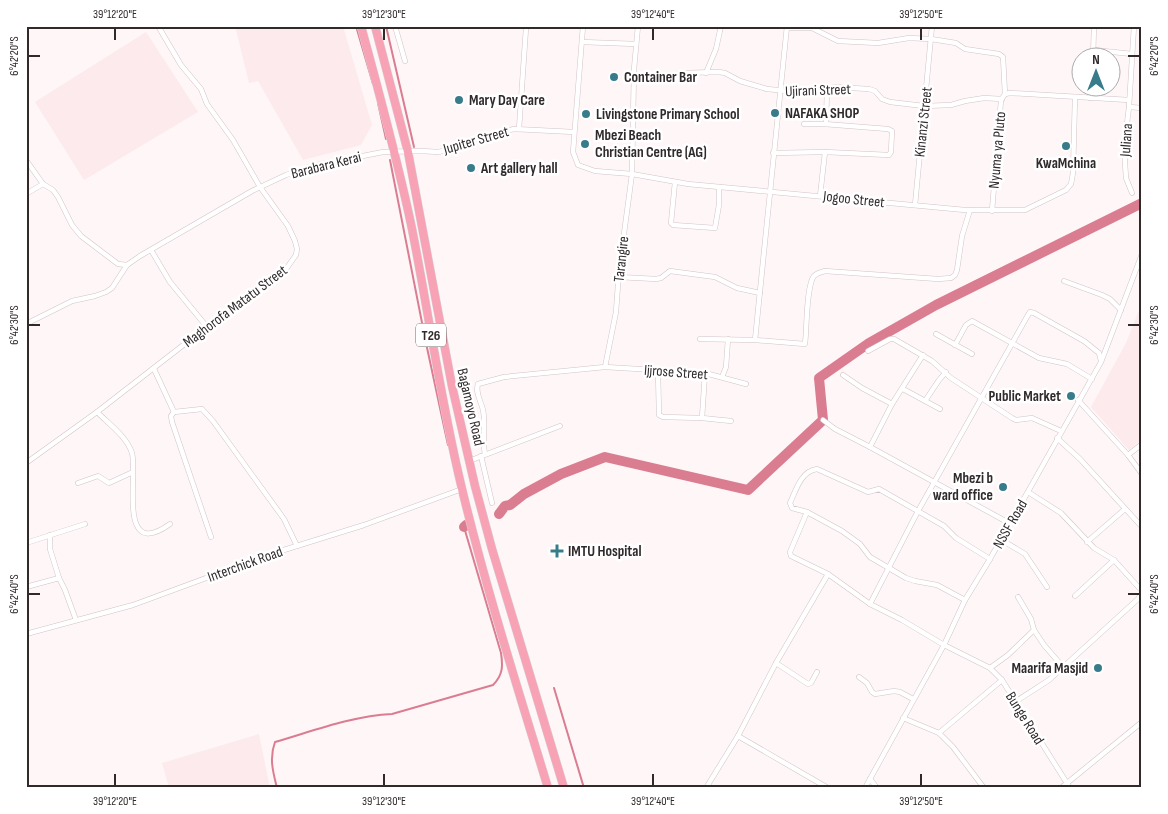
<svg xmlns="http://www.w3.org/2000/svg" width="1168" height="814" font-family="'Sofia Sans Condensed',sans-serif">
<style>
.built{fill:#fdeaed}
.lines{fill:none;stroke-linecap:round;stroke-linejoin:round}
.stream{stroke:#da7d91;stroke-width:2}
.river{stroke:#da7d91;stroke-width:10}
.minor-casing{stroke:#d2c4c6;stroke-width:5.5}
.trunk-casing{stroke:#d6d4d5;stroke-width:9}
.minor{stroke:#fff;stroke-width:4.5}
.trunk{stroke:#f8a2b6;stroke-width:8}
.ticks{fill:none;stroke:#302a2b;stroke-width:2}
.poi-dot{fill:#387c8b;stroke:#fff;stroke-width:2}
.labels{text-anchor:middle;stroke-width:5;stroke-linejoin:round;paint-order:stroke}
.shield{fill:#fff;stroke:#6e6a6b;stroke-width:1}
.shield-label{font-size:14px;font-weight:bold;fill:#302a2b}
.poi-label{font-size:15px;font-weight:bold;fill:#302a2b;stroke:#fff;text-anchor:start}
.street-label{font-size:15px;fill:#302a2b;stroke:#fff}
.neatline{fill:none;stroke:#302a2b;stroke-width:2}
.ticks-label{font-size:12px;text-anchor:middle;fill:#302a2b}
</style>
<rect width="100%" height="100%" fill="#fff6f7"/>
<g class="built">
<path d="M 235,26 L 343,26 L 372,125 L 361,145 L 303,160 L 258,81 L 249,83 Z"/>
<path d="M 146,32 L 198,112 L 84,180 L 35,102 Z"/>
<path d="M 1142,303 L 1142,439 L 1129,450 L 1091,407 L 1126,343 Z"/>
<path d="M 259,734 L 270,788 L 169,788 L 162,763 Z"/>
</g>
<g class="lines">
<g class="stream">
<path d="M 356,26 L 373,84"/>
<path d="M 386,26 L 414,147"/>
<path d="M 378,103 L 386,139"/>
<path d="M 390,160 L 426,343 L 448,445"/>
<path d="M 554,688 L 584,788"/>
<path d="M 277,788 C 273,772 269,758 275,742 C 313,731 352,716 392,714 L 493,685 C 503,675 503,666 501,653 L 464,527"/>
</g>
<g class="river">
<path d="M 499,514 L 505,506 L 510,505 L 524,494 L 561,474 L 605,457 L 748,490 L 823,420 L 819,378 L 869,343 L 936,305 L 1142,203"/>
<path d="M 464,527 L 466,525"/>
</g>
<defs>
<g id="minor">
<path d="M 395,26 L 405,61"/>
<path d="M 583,26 L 573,152 L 578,165 L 595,171 L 632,174 L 688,184 L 965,210 L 1025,210 L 1066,190 L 1071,184 L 1073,173 L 1075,97"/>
<path d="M 787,28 L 812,28 L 838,41 L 878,43 L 909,38 L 931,39 L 956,43 L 965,49 L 999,54 L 1003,57 L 1005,94"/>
<path d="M 582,42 L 636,44"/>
<path d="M 1094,50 L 1132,54"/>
<path d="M 1093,58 L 1094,26"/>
<path d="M 706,73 L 716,49 L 721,26"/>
<path d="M 635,77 L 662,79 L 681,73 L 719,72 L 725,73 L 740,81 L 767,89 L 807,93 L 835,87 L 869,89 L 875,91 L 882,99 L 890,102 L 924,106 L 951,105 L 965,101 L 984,98 L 1002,99"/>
<path d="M 1090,98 L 1091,88"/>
<path d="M 1129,107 L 1142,108"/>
<path d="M 804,124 L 824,124 L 888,129 L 892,131 L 891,152 L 889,155 L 825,152 L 820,196"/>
<path d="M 826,124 L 827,89"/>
<path d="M 519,129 L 526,28"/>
<path d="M 773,153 L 825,152"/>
<path d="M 26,160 L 43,184 L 53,190 L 58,197 L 72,225 L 81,236 L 118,264 L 127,265"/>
<path d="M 675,182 L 671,223 L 673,225 L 715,228 L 719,205 L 719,187"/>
<path d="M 1132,193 L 1126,178 L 1124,148 L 1129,107 L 1134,26"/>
<path d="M 26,194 L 43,184"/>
<path d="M 915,205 L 932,26"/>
<path d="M 992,211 L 1001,100 L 1005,94 L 1010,93 L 1129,100"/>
<path d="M 151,250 L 170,282 L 207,327"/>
<path d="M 619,277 L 656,279 L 661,278 L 670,271 L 715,277 L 737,288 L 760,293"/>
<path d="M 1064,281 L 1102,295 L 1110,299 L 1121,310"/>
<path d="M 26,324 L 72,301 L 95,296 L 106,292 L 112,288 L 127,265 L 140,256 L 252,191 L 286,175 L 312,166 L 383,152 L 421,151 L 439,152 L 485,136 L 514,129 L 574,132"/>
<path d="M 936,334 L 972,354"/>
<path d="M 700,339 L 755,340 L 805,344 C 807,329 806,286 814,276 C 816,274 821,272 825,271 L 938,279 L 951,278 L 955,275 L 957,270 L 962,236 L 970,210"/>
<path d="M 755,340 L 787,26"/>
<path d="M 955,345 L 966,325 L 972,321 L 1039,358 L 1067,364 L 1092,379"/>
<path d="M 868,351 L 890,339 L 894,339 L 932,361 L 951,378 L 1012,418 L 1016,420 L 1032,418 L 1061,431"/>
<path d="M 923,355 L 892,404 L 870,447 L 1009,523"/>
<path d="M 605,367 L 705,373 L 746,384"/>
<path d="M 154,369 L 174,412 L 202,409 L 213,421 L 284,519 L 297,546"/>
<path d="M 658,371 L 659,415 L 663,417 L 702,418 L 731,421"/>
<path d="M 843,375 L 862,388 L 892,404"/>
<path d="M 722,377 L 726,367 L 728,339"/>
<path d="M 903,389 L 940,409"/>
<path d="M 1078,400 L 1128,455 L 1142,474"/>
<path d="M 925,401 L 939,380 L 946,372"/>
<path d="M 97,412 C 109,424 127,437 132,453 C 138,475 117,562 170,524"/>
<path d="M 174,412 L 171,416 L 172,422 L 211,537"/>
<path d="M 702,418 L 705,373"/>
<path d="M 823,420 L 835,429 L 870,447"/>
<path d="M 1057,438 L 1080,459 L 1142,527"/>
<path d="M 485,454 C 482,440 486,425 483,410 C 481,401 475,393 478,384 L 504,377 L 605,367 L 616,312 L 619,271 L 632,174 L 634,69 L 638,26"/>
<path d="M 1128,455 L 1142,444"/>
<path d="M 481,456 L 492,503"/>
<path d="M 469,461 L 560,426"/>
<path d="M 26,463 L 97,412 L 231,308 L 286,269 L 296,255 L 297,249 L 295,241 L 288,226 L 260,187 L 233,140 L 207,104 L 201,89 L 181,65 L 158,26"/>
<path d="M 78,483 L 98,476 L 109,483 L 133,472"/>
<path d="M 1028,492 L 1061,513 L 1094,548 L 1114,560 L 1142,591"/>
<path d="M 807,512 L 790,552 L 791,556 L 828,574 L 870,604 L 902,620 L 944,645 L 990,668 L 1002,680 L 1070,788"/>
<path d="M 50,535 L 50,549 L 59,578"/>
<path d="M 1000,539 L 1025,554 L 1047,587"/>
<path d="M 1087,542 L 1125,509"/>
<path d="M 26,543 L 85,524"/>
<path d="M 26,587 L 59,578 L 65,590 L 76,620"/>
<path d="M 1075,596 L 1114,560"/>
<path d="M 965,600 L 937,585 L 915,581 L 906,578 L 870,557 L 860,544 L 842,531 L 807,512 L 792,508 L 790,503 C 796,490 801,471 817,469 L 868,492 L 879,489 L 944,526 L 956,538 L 990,559"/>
<path d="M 870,604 L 918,511 L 1028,315 L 1030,312 L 1034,313 L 1084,341 L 1099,353 L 1101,361"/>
<path d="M 1034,630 L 1044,645 L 1063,667"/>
<path d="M 26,634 L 133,605 L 271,554 L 364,525 L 462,489"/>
<path d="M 776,663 L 808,684 L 811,683 L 817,672"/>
<path d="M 990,668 L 1008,655 L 1034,630 L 1031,619 L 1018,597"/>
<path d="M 859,677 L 867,683 L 872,692 L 875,694 L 894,691 L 900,692 L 913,699"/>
<path d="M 1015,702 L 1049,680 L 1138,599 L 1142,594"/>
<path d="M 903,718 L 939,733 L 953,747 L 984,788"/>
<path d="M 939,733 L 1002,680"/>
<path d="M 738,736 L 828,788"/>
<path d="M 870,779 L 877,788"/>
<path d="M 706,788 L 738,736 L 776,663 L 828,574"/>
<path d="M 865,788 L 944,645 L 965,600 L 990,559 L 1101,362 L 1142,254"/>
<path d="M 1061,788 L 1142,722"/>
</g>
<g id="trunk">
<path d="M 361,26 C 379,93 398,161 412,229 C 429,315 441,403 462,489 C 486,589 518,689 548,788"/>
<path d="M 375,26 L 408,152 L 452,386 L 475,486 L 492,549 L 564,788"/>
</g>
</defs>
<use href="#minor" class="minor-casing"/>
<use href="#trunk" class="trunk-casing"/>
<use href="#minor" class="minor"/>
<use href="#trunk" class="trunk"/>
</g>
<path class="ticks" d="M 115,28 L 115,40M 384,28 L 384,40M 653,28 L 653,40M 921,28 L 921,40M 28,56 L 40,56M 1128,56 L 1140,56M 28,325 L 40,325M 1128,325 L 1140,325M 28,594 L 40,594M 1128,594 L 1140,594M 115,774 L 115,786M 384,774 L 384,786M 653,774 L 653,786M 921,774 L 921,786"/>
<g class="poi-dot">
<circle cx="614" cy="77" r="5"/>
<circle cx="459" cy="100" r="5"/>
<circle cx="775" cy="113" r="5"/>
<circle cx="586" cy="114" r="5"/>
<circle cx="585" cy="144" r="5"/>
<circle cx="1066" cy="146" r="5"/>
<circle cx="471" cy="168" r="5"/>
<circle cx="1071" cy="396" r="5"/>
<circle cx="1003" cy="487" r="5"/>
<path d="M554.5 543.5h5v5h5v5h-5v5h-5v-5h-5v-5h5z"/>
<circle cx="1098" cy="668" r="5"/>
</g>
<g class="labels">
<rect class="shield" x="416" y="323.5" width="30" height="23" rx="4"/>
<g class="shield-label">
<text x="431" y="340">T26</text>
</g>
<g class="poi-label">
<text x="624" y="82">Container Bar</text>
<text x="469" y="105">Mary Day Care</text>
<text x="785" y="118">NAFAKA SHOP</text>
<text x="596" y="119">Livingstone Primary School</text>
<text x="595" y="140">Mbezi Beach<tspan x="595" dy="17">Christian Centre (AG)</tspan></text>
<text x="1066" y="168" text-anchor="middle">KwaMchina</text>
<text x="481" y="173">Art gallery hall</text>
<text x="1061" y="401" text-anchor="end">Public Market</text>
<text x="993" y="483" text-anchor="end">Mbezi b<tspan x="993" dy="17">ward office</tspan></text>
<text x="568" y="556">IMTU Hospital</text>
<text x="1088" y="673" text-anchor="end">Maarifa Masjid</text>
</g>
<g class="street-label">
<text transform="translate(818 90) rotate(-2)" y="5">Ujirani Street</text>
<text transform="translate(923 122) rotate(-84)" y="5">Kinanzi Street</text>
<text transform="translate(476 140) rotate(-16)" y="5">Jupiter Street</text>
<text transform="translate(1126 140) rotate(-86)" y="5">Juliana</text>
<text transform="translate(997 150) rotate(-85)" y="5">Nyuma ya Pluto</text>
<text transform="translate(326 165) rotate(-14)" y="5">Barabara Kerai</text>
<text transform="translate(854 199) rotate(6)" y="5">Jogoo Street</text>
<text transform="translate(621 259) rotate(-84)" y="5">Tarangire</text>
<text transform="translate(235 306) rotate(-37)" y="5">Maghorofa Matatu Street</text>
<text transform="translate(676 372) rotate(4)" y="5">Ijjrose Street</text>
<text transform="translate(471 407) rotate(77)" y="5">Bagamoyo Road</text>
<text transform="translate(1010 524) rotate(-60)" y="5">NSSF Road</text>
<text transform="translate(245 564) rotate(-20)" y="5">Interchick Road</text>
<text transform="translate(1025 718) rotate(58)" y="5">Bunge Road</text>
</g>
</g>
<rect width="1168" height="814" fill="none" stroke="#ffffff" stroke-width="55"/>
<g transform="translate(1096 72)"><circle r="24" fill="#ffffff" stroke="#acaaaa"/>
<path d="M0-4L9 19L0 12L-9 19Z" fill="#387c8b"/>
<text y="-8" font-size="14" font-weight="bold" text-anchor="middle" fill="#302a2b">N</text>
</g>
<rect x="28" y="28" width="1112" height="758" class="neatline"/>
<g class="ticks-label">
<text x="115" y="18">39°12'20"E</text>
<text x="384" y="18">39°12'30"E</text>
<text x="653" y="18">39°12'40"E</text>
<text x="921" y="18">39°12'50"E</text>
<text transform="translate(14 56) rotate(-90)" y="4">6°42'20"S</text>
<text transform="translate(1154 56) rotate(-90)" y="4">6°42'20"S</text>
<text transform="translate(14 325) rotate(-90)" y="4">6°42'30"S</text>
<text transform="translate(1154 325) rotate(-90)" y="4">6°42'30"S</text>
<text transform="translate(14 594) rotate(-90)" y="4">6°42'40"S</text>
<text transform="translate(1154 594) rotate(-90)" y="4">6°42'40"S</text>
<text x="115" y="805">39°12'20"E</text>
<text x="384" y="805">39°12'30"E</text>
<text x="653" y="805">39°12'40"E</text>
<text x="921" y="805">39°12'50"E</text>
</g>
</svg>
